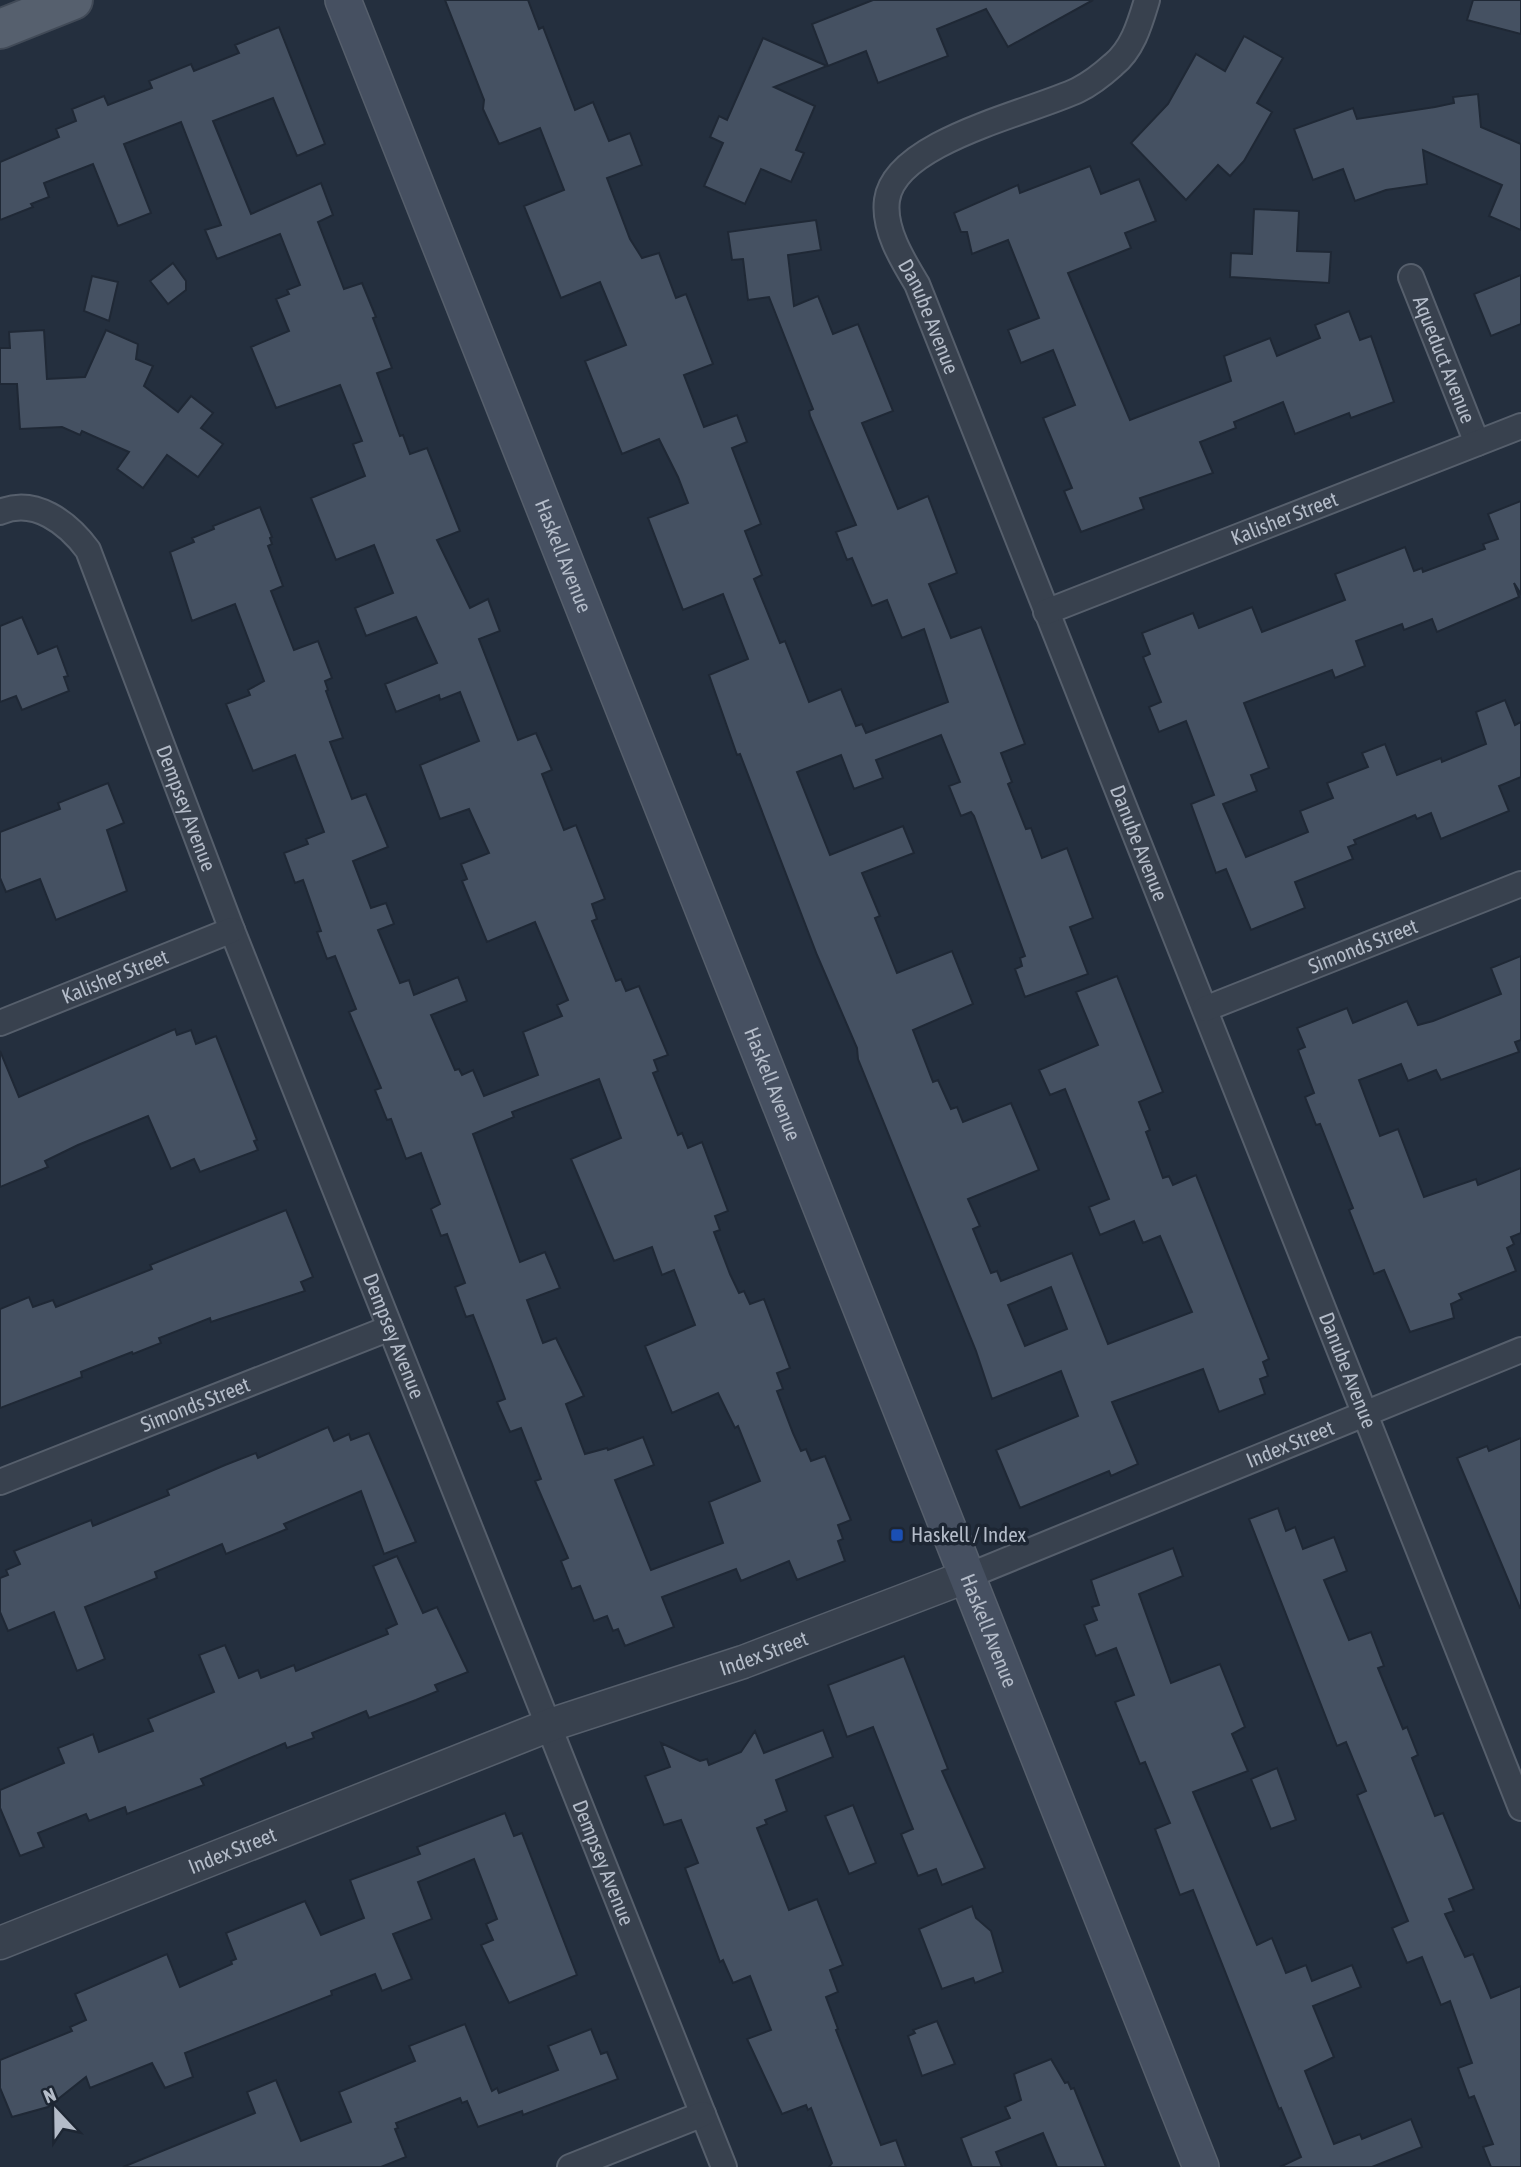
<svg xmlns="http://www.w3.org/2000/svg" width="1521" height="2167" font-family="'Asap Condensed',sans-serif">
<style>
.building{fill:#455162;stroke:#1f2835;stroke-width:2;fill-rule:evenodd}
.lines{fill:none;stroke-linecap:round;stroke-linejoin:round}
.minor-casing{stroke:#565f6c;stroke-width:28}
.tertiary-casing{stroke:#565f6c;stroke-width:35}
.secondary-casing{stroke:#565f6c;stroke-width:38}
.primary-casing{stroke:#414a57;stroke-width:42}
.minor{stroke:#38414e;stroke-width:24}
.tertiary{stroke:#38414e;stroke-width:32}
.secondary{stroke:#465061;stroke-width:35}
.primary{stroke:#56606e;stroke-width:38}
.transit-dot{fill:#1a4fb4;stroke:#1d2633;stroke-width:2.5}
.labels{text-anchor:middle;stroke-width:7;stroke-linejoin:round;paint-order:stroke}
.street-label{font-size:21px;fill:#b4bcc9;stroke:#1d2633}
.poi-label{font-size:21px;fill:#b4bcc9;stroke:#1d2633;text-anchor:start}
</style>
<rect width="100%" height="100%" fill="#242f3e"/>
<g class="building">
<path d="M 445,0 L 528,0 L 539,29 L 543,27 L 575,110 L 593,102 L 609,141 L 630,133 L 642,165 L 607,178 L 630,239 L 642,258 L 659,253 L 676,298 L 686,294 L 713,364 L 684,375 L 704,427 L 737,415 L 747,442 L 732,448 L 761,524 L 745,531 L 762,575 L 754,579 L 780,643 L 785,641 L 809,702 L 841,689 L 856,726 L 862,724 L 866,733 L 948,702 L 924,629 L 902,638 L 887,600 L 872,606 L 852,558 L 847,560 L 836,532 L 856,525 L 810,416 L 809,411 L 813,409 L 769,297 L 748,300 L 743,259 L 732,260 L 728,232 L 816,220 L 821,250 L 788,255 L 794,306 L 818,296 L 833,334 L 858,324 L 893,411 L 862,423 L 898,509 L 928,496 L 957,573 L 929,584 L 951,638 L 981,627 L 1025,744 L 1001,753 L 1012,782 L 1008,784 L 1026,829 L 1031,828 L 1042,858 L 1067,848 L 1093,918 L 1070,927 L 1088,974 L 1025,997 L 1015,969 L 1022,966 L 1020,958 L 1025,956 L 974,816 L 971,812 L 961,816 L 949,786 L 960,782 L 941,735 L 876,760 L 883,778 L 854,789 L 841,755 L 797,772 L 830,855 L 903,826 L 914,853 L 862,873 L 880,916 L 875,918 L 897,973 L 952,951 L 973,1004 L 913,1030 L 933,1082 L 938,1080 L 951,1109 L 957,1107 L 963,1122 L 1011,1103 L 1039,1170 L 968,1199 L 980,1226 L 973,1229 L 991,1273 L 997,1271 L 1001,1281 L 1072,1253 L 1108,1344 L 1192,1312 L 1160,1236 L 1143,1243 L 1134,1221 L 1100,1235 L 1089,1207 L 1109,1199 L 1065,1089 L 1050,1095 L 1039,1070 L 1098,1045 L 1076,992 L 1117,976 L 1163,1092 L 1139,1102 L 1150,1130 L 1146,1132 L 1163,1178 L 1169,1176 L 1173,1185 L 1196,1175 L 1269,1359 L 1263,1362 L 1268,1376 L 1260,1379 L 1265,1394 L 1219,1412 L 1203,1369 L 1112,1402 L 1138,1464 L 1111,1476 L 1109,1471 L 1020,1508 L 996,1450 L 1078,1416 L 1061,1371 L 992,1399 L 976,1351 L 858,1059 L 857,1048 L 817,955 L 740,754 L 737,755 L 709,675 L 748,659 L 723,594 L 683,610 L 648,518 L 688,503 L 678,477 L 659,439 L 622,454 L 585,361 L 626,345 L 600,282 L 561,298 L 524,206 L 564,190 L 540,128 L 499,144 L 483,109 L 484,100 ZM 1051,1287 L 1067,1329 L 1025,1346 L 1008,1305 Z"/>
<path d="M 873,0 L 1093,0 L 1008,47 L 986,9 L 937,29 L 948,56 L 878,83 L 866,51 L 828,66 L 812,24 Z"/>
<path d="M 1473,0 L 1521,0 L 1521,34 L 1467,20 Z"/>
<path d="M 279,27 L 325,144 L 297,156 L 273,98 L 213,121 L 251,214 L 321,183 L 333,215 L 318,222 L 344,289 L 362,283 L 376,317 L 373,318 L 392,368 L 377,373 L 400,436 L 403,435 L 410,454 L 427,448 L 460,531 L 437,540 L 470,608 L 488,599 L 500,631 L 479,639 L 518,740 L 536,733 L 552,770 L 542,774 L 564,830 L 576,825 L 605,899 L 592,904 L 597,919 L 592,921 L 616,981 L 621,979 L 626,991 L 639,986 L 668,1055 L 654,1060 L 658,1071 L 653,1073 L 678,1135 L 682,1133 L 688,1148 L 702,1142 L 728,1211 L 715,1216 L 720,1230 L 714,1232 L 730,1274 L 739,1293 L 744,1291 L 750,1304 L 764,1299 L 790,1368 L 777,1373 L 783,1389 L 777,1391 L 793,1433 L 801,1451 L 806,1449 L 811,1461 L 825,1456 L 851,1520 L 838,1525 L 843,1539 L 838,1541 L 845,1561 L 797,1580 L 789,1561 L 741,1581 L 736,1569 L 662,1597 L 674,1627 L 625,1646 L 618,1629 L 613,1631 L 607,1616 L 594,1621 L 580,1586 L 572,1589 L 561,1561 L 568,1558 L 535,1481 L 541,1479 L 521,1428 L 510,1432 L 497,1402 L 505,1399 L 492,1364 L 473,1315 L 466,1317 L 455,1287 L 465,1283 L 447,1234 L 441,1236 L 431,1209 L 440,1204 L 421,1153 L 406,1159 L 391,1119 L 387,1120 L 375,1090 L 381,1088 L 349,1012 L 356,1009 L 335,956 L 327,959 L 317,932 L 321,931 L 303,880 L 295,883 L 284,853 L 308,844 L 306,839 L 324,832 L 295,755 L 253,771 L 226,704 L 250,695 L 248,690 L 264,681 L 235,604 L 192,621 L 170,552 L 194,542 L 192,538 L 214,529 L 213,526 L 260,507 L 272,537 L 270,538 L 272,544 L 268,546 L 283,586 L 271,591 L 294,650 L 318,641 L 332,678 L 325,681 L 328,690 L 326,691 L 343,738 L 330,742 L 352,799 L 366,794 L 388,847 L 353,861 L 371,908 L 386,903 L 394,924 L 378,930 L 400,983 L 409,980 L 414,995 L 458,977 L 467,1001 L 431,1015 L 455,1070 L 459,1069 L 462,1075 L 473,1070 L 484,1096 L 538,1075 L 523,1032 L 562,1016 L 557,1005 L 568,1000 L 535,922 L 487,942 L 462,881 L 467,879 L 461,864 L 489,853 L 469,809 L 440,819 L 420,765 L 479,741 L 460,692 L 440,700 L 439,695 L 396,712 L 385,684 L 437,663 L 416,617 L 366,636 L 355,608 L 393,593 L 374,545 L 336,560 L 311,498 L 365,476 L 353,444 L 362,441 L 340,385 L 276,408 L 251,347 L 289,331 L 276,299 L 289,294 L 287,290 L 300,285 L 280,234 L 217,259 L 205,230 L 221,225 L 181,122 L 124,144 L 151,213 L 118,226 L 93,164 L 44,183 L 49,197 L 31,204 L 33,207 L 0,220 L 0,162 L 59,137 L 56,129 L 76,121 L 72,109 L 104,96 L 108,105 L 152,88 L 149,81 L 191,64 L 194,71 L 239,53 L 235,45 ZM 599,1079 L 621,1138 L 571,1159 L 614,1261 L 652,1247 L 662,1275 L 674,1270 L 695,1325 L 645,1346 L 664,1393 L 672,1413 L 718,1393 L 735,1428 L 738,1426 L 760,1481 L 709,1502 L 723,1543 L 651,1570 L 615,1480 L 654,1465 L 643,1437 L 608,1450 L 607,1448 L 585,1454 L 566,1404 L 584,1396 L 556,1338 L 543,1343 L 527,1300 L 560,1288 L 545,1252 L 520,1262 L 473,1134 L 514,1117 L 512,1112 Z"/>
<path d="M 1244,36 L 1283,58 L 1257,103 L 1272,112 L 1244,161 L 1230,176 L 1218,165 L 1186,200 L 1131,143 L 1168,104 L 1196,54 L 1225,71 Z"/>
<path d="M 763,38 L 827,66 L 774,87 L 815,106 L 796,150 L 804,153 L 791,182 L 761,169 L 745,204 L 704,186 L 723,143 L 710,137 L 719,116 L 727,120 Z"/>
<path d="M 1478,94 L 1481,127 L 1521,144 L 1521,230 L 1489,216 L 1502,185 L 1423,150 L 1427,184 L 1386,190 L 1355,201 L 1343,169 L 1313,180 L 1294,129 L 1353,108 L 1357,119 L 1435,107 L 1454,103 L 1453,97 Z"/>
<path d="M 1090,166 L 1101,194 L 1139,179 L 1156,221 L 1125,233 L 1131,248 L 1068,273 L 1130,420 L 1231,381 L 1224,356 L 1270,338 L 1277,356 L 1320,338 L 1315,325 L 1349,311 L 1360,340 L 1371,336 L 1394,402 L 1351,418 L 1349,413 L 1295,434 L 1283,402 L 1234,422 L 1236,428 L 1200,442 L 1213,473 L 1140,498 L 1144,509 L 1081,532 L 1064,491 L 1072,488 L 1043,418 L 1075,405 L 1053,350 L 1021,363 L 1008,330 L 1039,318 L 1008,240 L 972,254 L 967,232 L 961,232 L 954,213 L 1018,185 L 1020,193 Z"/>
<path d="M 1254,209 L 1299,211 L 1297,251 L 1331,252 L 1329,283 L 1230,277 L 1231,253 L 1252,254 Z"/>
<path d="M 173,263 L 186,281 L 186,290 L 168,304 L 150,281 Z"/>
<path d="M 1521,275 L 1521,324 L 1491,336 L 1474,294 Z"/>
<path d="M 92,276 L 118,282 L 109,321 L 84,311 Z"/>
<path d="M 44,330 L 47,379 L 85,377 L 106,330 L 138,344 L 136,359 L 153,366 L 144,386 L 178,412 L 191,396 L 213,413 L 201,428 L 223,444 L 198,477 L 167,455 L 143,488 L 117,469 L 129,452 L 82,431 L 80,435 L 62,427 L 20,429 L 17,384 L 0,384 L 0,348 L 10,348 L 9,332 Z"/>
<path d="M 1521,501 L 1521,594 L 1514,583 L 1519,597 L 1437,632 L 1432,619 L 1404,630 L 1402,624 L 1356,641 L 1365,666 L 1335,678 L 1332,670 L 1244,703 L 1269,768 L 1251,775 L 1257,791 L 1223,804 L 1246,857 L 1308,832 L 1300,811 L 1333,798 L 1327,783 L 1368,767 L 1362,753 L 1385,744 L 1397,775 L 1441,758 L 1442,762 L 1486,744 L 1476,712 L 1505,700 L 1515,725 L 1521,722 L 1521,777 L 1499,786 L 1509,811 L 1441,839 L 1431,813 L 1417,819 L 1415,815 L 1354,840 L 1356,844 L 1348,847 L 1353,859 L 1295,882 L 1305,908 L 1251,930 L 1226,869 L 1216,873 L 1191,804 L 1214,795 L 1186,721 L 1159,732 L 1149,707 L 1161,702 L 1143,657 L 1150,654 L 1142,633 L 1193,613 L 1199,628 L 1252,607 L 1262,632 L 1345,600 L 1335,574 L 1405,547 L 1414,571 L 1422,568 L 1423,572 L 1485,549 L 1483,544 L 1498,539 L 1488,514 Z"/>
<path d="M 22,617 L 38,654 L 57,646 L 68,676 L 64,677 L 69,691 L 22,710 L 16,696 L 0,702 L 0,626 Z"/>
<path d="M 108,783 L 124,823 L 107,830 L 127,891 L 56,920 L 40,879 L 6,892 L 0,878 L 0,832 L 60,809 L 58,803 Z"/>
<path d="M 1521,956 L 1521,1040 L 1515,1042 L 1519,1052 L 1441,1080 L 1436,1070 L 1408,1081 L 1401,1064 L 1359,1080 L 1380,1136 L 1398,1129 L 1424,1197 L 1476,1179 L 1478,1185 L 1521,1168 L 1521,1233 L 1511,1237 L 1514,1244 L 1507,1248 L 1516,1271 L 1459,1294 L 1462,1299 L 1451,1304 L 1454,1318 L 1410,1332 L 1384,1270 L 1374,1274 L 1349,1210 L 1353,1208 L 1320,1124 L 1316,1125 L 1305,1097 L 1314,1093 L 1298,1050 L 1305,1047 L 1297,1028 L 1347,1008 L 1353,1023 L 1407,1001 L 1418,1025 L 1433,1021 L 1501,994 L 1491,968 Z"/>
<path d="M 175,1029 L 177,1035 L 191,1030 L 196,1044 L 216,1036 L 257,1140 L 254,1141 L 258,1150 L 200,1172 L 194,1159 L 171,1169 L 148,1116 L 78,1145 L 45,1161 L 48,1167 L 0,1187 L 0,1051 L 19,1097 Z"/>
<path d="M 286,1210 L 313,1277 L 301,1282 L 305,1291 L 211,1322 L 210,1318 L 159,1338 L 161,1343 L 133,1354 L 132,1352 L 81,1372 L 82,1377 L 0,1408 L 0,1309 L 29,1297 L 33,1307 L 53,1300 L 56,1307 L 152,1269 L 150,1265 Z"/>
<path d="M 328,1427 L 334,1441 L 349,1434 L 351,1440 L 369,1433 L 416,1542 L 384,1554 L 361,1491 L 284,1524 L 287,1529 L 226,1554 L 222,1544 L 155,1572 L 157,1578 L 85,1607 L 105,1659 L 77,1671 L 54,1612 L 8,1631 L 0,1612 L 0,1578 L 8,1575 L 6,1570 L 20,1564 L 14,1551 L 91,1520 L 93,1526 L 169,1495 L 167,1490 L 225,1465 L 256,1453 L 258,1458 Z"/>
<path d="M 1521,1438 L 1521,1608 L 1520,1608 L 1457,1458 L 1487,1446 L 1489,1451 Z"/>
<path d="M 1278,1508 L 1286,1531 L 1295,1527 L 1303,1549 L 1334,1537 L 1347,1571 L 1324,1580 L 1349,1640 L 1371,1632 L 1384,1666 L 1378,1668 L 1403,1729 L 1407,1727 L 1418,1755 L 1412,1758 L 1435,1816 L 1443,1813 L 1474,1889 L 1449,1899 L 1454,1911 L 1445,1914 L 1465,1957 L 1473,1954 L 1491,1998 L 1521,1986 L 1521,2167 L 1491,2167 L 1483,2147 L 1493,2144 L 1474,2096 L 1469,2098 L 1458,2068 L 1472,2063 L 1450,2001 L 1441,2005 L 1422,1957 L 1407,1963 L 1392,1928 L 1408,1921 L 1357,1795 L 1366,1791 L 1346,1742 L 1337,1746 L 1249,1519 Z"/>
<path d="M 1173,1548 L 1183,1576 L 1139,1594 L 1171,1683 L 1220,1664 L 1245,1727 L 1232,1734 L 1248,1771 L 1193,1792 L 1257,1945 L 1272,1938 L 1286,1973 L 1306,1965 L 1312,1981 L 1352,1965 L 1361,1987 L 1313,2006 L 1334,2057 L 1305,2071 L 1334,2144 L 1360,2134 L 1362,2139 L 1411,2119 L 1422,2147 L 1372,2167 L 1280,2167 L 1301,2157 L 1281,2108 L 1279,2109 L 1193,1890 L 1180,1895 L 1155,1829 L 1170,1823 L 1145,1762 L 1140,1764 L 1115,1702 L 1134,1695 L 1116,1648 L 1096,1656 L 1084,1625 L 1097,1620 L 1092,1607 L 1099,1605 L 1091,1580 Z"/>
<path d="M 397,1556 L 423,1613 L 437,1607 L 468,1672 L 435,1685 L 438,1691 L 416,1700 L 369,1718 L 366,1711 L 312,1733 L 314,1738 L 287,1748 L 285,1743 L 201,1779 L 204,1785 L 127,1814 L 125,1807 L 89,1821 L 86,1814 L 38,1833 L 44,1847 L 20,1856 L 0,1808 L 0,1790 L 64,1763 L 58,1748 L 93,1734 L 99,1752 L 153,1731 L 148,1719 L 214,1692 L 199,1655 L 225,1645 L 239,1678 L 258,1670 L 261,1678 L 294,1665 L 296,1671 L 388,1634 L 386,1629 L 397,1624 L 373,1566 Z"/>
<path d="M 904,1656 L 948,1769 L 942,1771 L 985,1868 L 942,1885 L 936,1869 L 918,1876 L 901,1834 L 913,1829 L 873,1727 L 847,1737 L 828,1685 Z"/>
<path d="M 823,1730 L 833,1757 L 776,1780 L 787,1811 L 765,1820 L 767,1824 L 757,1828 L 789,1910 L 817,1899 L 843,1965 L 830,1970 L 838,1992 L 826,1997 L 838,2029 L 836,2030 L 881,2145 L 896,2140 L 906,2167 L 829,2167 L 832,2163 L 811,2108 L 808,2110 L 806,2105 L 782,2114 L 747,2039 L 771,2030 L 750,1976 L 733,1983 L 723,1960 L 720,1962 L 685,1868 L 698,1863 L 681,1820 L 664,1825 L 645,1776 L 670,1767 L 661,1743 L 700,1761 L 707,1759 L 709,1765 L 741,1752 L 755,1731 L 764,1753 Z"/>
<path d="M 1277,1768 L 1296,1820 L 1271,1829 L 1251,1779 Z"/>
<path d="M 853,1805 L 876,1863 L 849,1874 L 825,1816 Z"/>
<path d="M 505,1813 L 514,1836 L 522,1833 L 577,1975 L 509,2003 L 481,1945 L 493,1940 L 486,1924 L 497,1919 L 474,1859 L 418,1882 L 432,1919 L 393,1934 L 412,1979 L 382,1991 L 375,1974 L 331,1991 L 332,1995 L 185,2053 L 193,2077 L 165,2088 L 152,2063 L 90,2088 L 86,2077 L 48,2107 L 12,2117 L 0,2088 L 0,2060 L 72,2031 L 70,2027 L 86,2020 L 75,1994 L 167,1954 L 180,1987 L 232,1964 L 231,1961 L 236,1959 L 226,1933 L 305,1901 L 321,1935 L 364,1918 L 350,1880 L 420,1854 L 417,1847 Z"/>
<path d="M 972,1906 L 976,1918 L 991,1931 L 1003,1972 L 975,1983 L 973,1978 L 942,1989 L 919,1929 Z"/>
<path d="M 937,2021 L 955,2064 L 922,2076 L 908,2036 L 915,2033 L 913,2030 Z"/>
<path d="M 465,2024 L 492,2091 L 497,2088 L 499,2093 L 558,2070 L 548,2046 L 591,2029 L 601,2054 L 607,2052 L 618,2079 L 523,2115 L 522,2111 L 478,2127 L 467,2101 L 462,2103 L 460,2098 L 396,2123 L 398,2128 L 395,2129 L 406,2157 L 381,2167 L 123,2167 L 255,2113 L 247,2092 L 276,2080 L 301,2141 L 351,2122 L 339,2092 L 415,2061 L 409,2046 Z"/>
<path d="M 1051,2059 L 1065,2083 L 1068,2082 L 1071,2089 L 1074,2088 L 1106,2167 L 1057,2167 L 1043,2133 L 996,2152 L 1002,2167 L 972,2167 L 961,2138 L 1010,2118 L 1005,2107 L 1021,2100 L 1014,2074 Z"/>
</g>
<g class="lines">
<defs>
<g id="minor">
<path id="s1" d="M 1147,0 C 1140,23 1133,49 1113,65 C 1103,74 1090,84 1078,90 C 1030,113 895,141 887,200 C 883,229 903,261 917,284 L 1521,1808"/>
<path id="s2" d="M 1411,277 L 1477,443"/>
<path id="s3" d="M 0,512 C 35,497 68,523 88,550 L 232,930 L 724,2167"/>
<path id="s4" d="M 1046,612 L 1521,426"/>
<path id="s5" d="M 1205,1009 L 1521,884"/>
<path id="s6" d="M 0,1023 L 232,930"/>
<path id="s7" d="M 0,1482 L 390,1328"/>
<path id="s8" d="M 968,1576 L 1521,1350"/>
<path d="M 570,2167 L 703,2114"/>
</g>
<g id="tertiary">
<path id="s9" d="M 0,1943 L 550,1725 L 743,1662 L 968,1576"/>
</g>
<g id="secondary">
<path id="s10" d="M 343,0 L 1201,2167"/>
</g>
<path id="primary" d="M 0,29 L 73,0"/>
</defs>
<use href="#minor" class="minor-casing"/>
<use href="#tertiary" class="tertiary-casing"/>
<use href="#secondary" class="secondary-casing"/>
<use href="#primary" class="primary-casing"/>
<use href="#minor" class="minor"/>
<use href="#tertiary" class="tertiary"/>
<use href="#secondary" class="secondary"/>
<use href="#primary" class="primary"/>
</g>
<rect class="transit-dot" x="890" y="1528" width="14" height="14" rx="3.5"/>
<g class="labels">
<g class="street-label">
<text dy="7" stroke="none"><textPath href="#s1" startOffset="471">Danube Avenue</textPath></text>
<text dy="7" stroke="none"><textPath href="#s2" startOffset="89">Aqueduct Avenue</textPath></text>
<text dy="7" stroke="none"><textPath href="#s4" startOffset="256">Kalisher Street</textPath></text>
<text dy="7" stroke="none"><textPath href="#s10" startOffset="598">Haskell Avenue</textPath></text>
<text dy="7" stroke="none"><textPath href="#s3" startOffset="380">Dempsey Avenue</textPath></text>
<text dy="7" stroke="none"><textPath href="#s1" startOffset="1038">Danube Avenue</textPath></text>
<text dy="7" stroke="none"><textPath href="#s5" startOffset="170">Simonds Street</textPath></text>
<text dy="7" stroke="none"><textPath href="#s6" startOffset="124">Kalisher Street</textPath></text>
<text dy="7" stroke="none"><textPath href="#s10" startOffset="1166">Haskell Avenue</textPath></text>
<text dy="7" stroke="none"><textPath href="#s3" startOffset="947">Dempsey Avenue</textPath></text>
<text dy="7" stroke="none"><textPath href="#s1" startOffset="1605">Danube Avenue</textPath></text>
<text dy="7" stroke="none"><textPath href="#s7" startOffset="210">Simonds Street</textPath></text>
<text dy="7" stroke="none"><textPath href="#s8" startOffset="348">Index Street</textPath></text>
<text dy="7" stroke="none"><textPath href="#s10" startOffset="1754">Haskell Avenue</textPath></text>
<text dy="7" stroke="none"><textPath href="#s9" startOffset="817">Index Street</textPath></text>
<text dy="7" stroke="none"><textPath href="#s9" startOffset="250">Index Street</textPath></text>
<text dy="7" stroke="none"><textPath href="#s3" startOffset="1514">Dempsey Avenue</textPath></text>
</g>
<g class="poi-label">
<text x="911" y="1542">Haskell / Index</text>
</g>
</g>
<g transform="translate(56 2111) rotate(338)" stroke="#1d2633" stroke-width="5" paint-order="stroke">
<path d="M0-5L12 26L0 18L-12 26Z" fill="#b4bcc9"/>
<text y="-10" font-size="19" font-weight="bold" text-anchor="middle" fill="#b4bcc9">N</text>
</g>
</svg>
